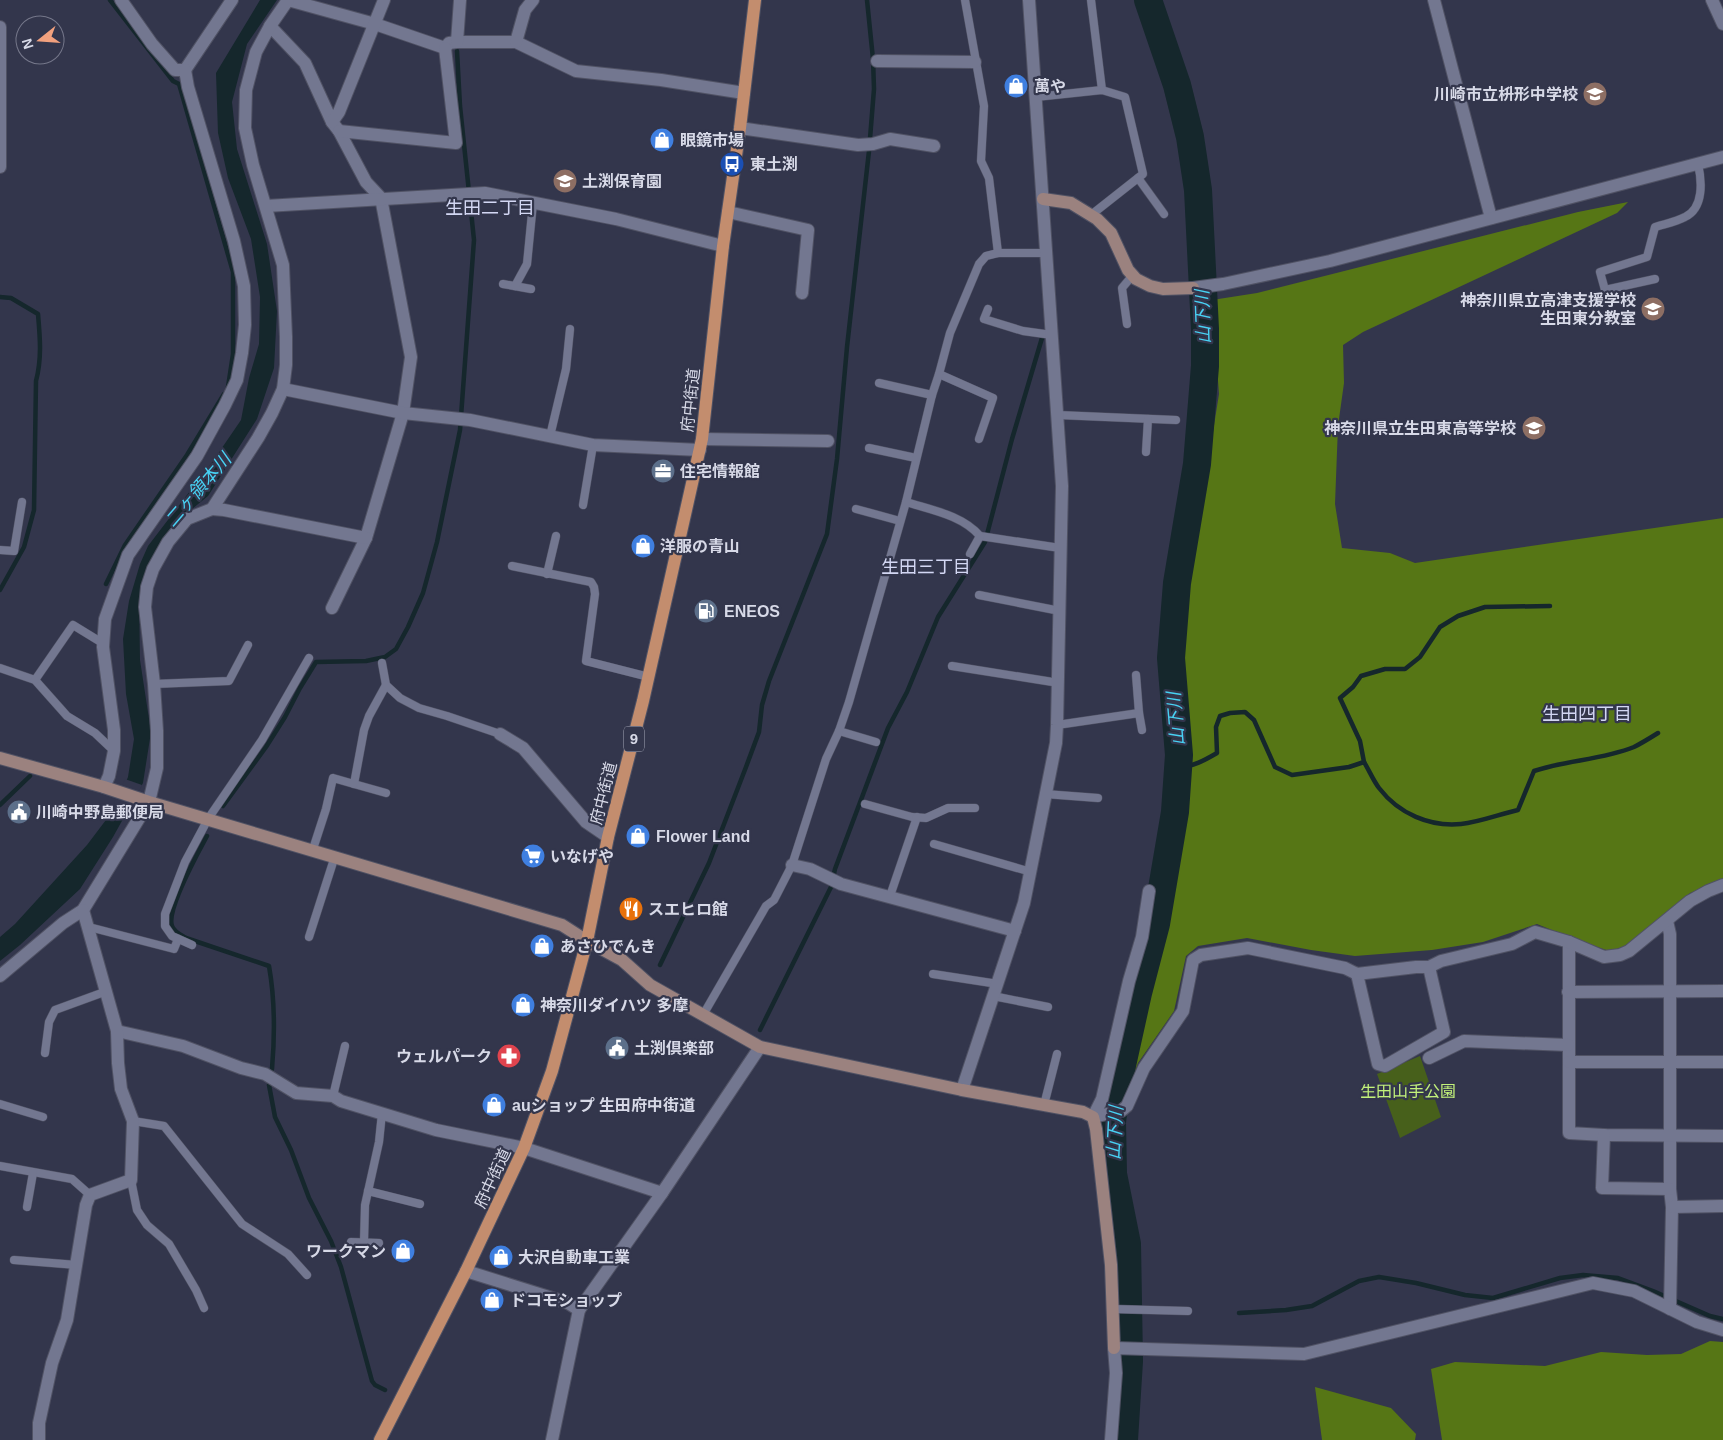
<svg xmlns="http://www.w3.org/2000/svg" width="1723" height="1440" font-family="Arial,'Noto Sans JP',sans-serif">
<style>
.green{fill:#47601b}
.forest{fill:#567615}
.water{fill:#15272c}
.pier{fill:#33364c}
.lines{fill:none;stroke-linecap:round;stroke-linejoin:round}
.stream{stroke:#15272c;stroke-width:4.5}
.river{stroke:#15272c;stroke-width:28}
.lane-casing{stroke:#505264;stroke-width:9}
.street-casing{stroke:#505264;stroke-width:14}
.secondary-casing{stroke:#505264;stroke-width:14}
.primary-casing{stroke:#505264;stroke-width:14}
.lane{stroke:#737790;stroke-width:8}
.street{stroke:#737790;stroke-width:12}
.secondary{stroke:#9b827f;stroke-width:12}
.primary{stroke:#c38d6e;stroke-width:12}
.labels{text-anchor:middle;stroke-width:4.5;stroke-linejoin:round;paint-order:stroke}
.shield{fill:#33364c;stroke:#a6a8b8;stroke-width:1}
.shield-label{font-size:15px;font-weight:bold;fill:#d7d9e7}
.poi-label{font-size:16px;font-weight:bold;fill:#d7d9e7;stroke:#33364c;text-anchor:start}
.street-label{font-size:16px;fill:#d7d9e7;stroke:#33364c}
.park-label{font-size:16px;fill:#c2f17a;stroke:#33364c}
.neighbourhood-label{font-size:18px;fill:#d3d7f3;stroke:#33364c}
.water-label{font-size:18px;font-style:italic;fill:#48d2f4;stroke:#33364c}
</style>
<rect width="100%" height="100%" fill="#33364c"/>
<path class="green" d="M 1420,1056 L 1441,1117 L 1400,1138 L 1377,1074 Z"/>
<g class="forest">
<path d="M 1628,202 L 1617,213 L 1363,332 L 1343,345 L 1344,383 L 1338,426 L 1335,504 L 1342,548 L 1390,553 L 1415,563 L 1723,518 L 1723,880 L 1690,893 L 1626,947 L 1609,951 L 1574,939 L 1537,924 L 1483,942 L 1432,950 L 1355,956 L 1311,950 L 1247,938 L 1198,946 L 1186,956 L 1174,1011 L 1138,1063 L 1125,1097 L 1121,1097 L 1164,926 L 1181,814 L 1184,778 L 1183,751 L 1179,715 L 1178,660 L 1189,582 L 1219,394 L 1212,300 L 1257,293 L 1578,212 Z"/>
<path d="M 1710,1341 L 1723,1342 L 1723,1440 L 1442,1440 L 1431,1369 L 1455,1362 L 1545,1366 L 1601,1352 L 1647,1355 L 1681,1354 Z"/>
<path d="M 1315,1387 L 1391,1408 L 1416,1434 L 1415,1440 L 1322,1440 Z"/>
</g>
<path class="water" d="M 260,0 L 277,0 L 247,44 L 232,102 L 237,149 L 267,244 L 277,311 L 274,368 L 257,419 L 208,496 L 176,522 L 149,563 L 139,598 L 140,660 L 151,732 L 143,783 L 113,837 L 80,889 L 20,945 L 0,961 L 0,937 L 15,924 L 87,845 L 115,808 L 128,777 L 134,739 L 126,694 L 123,639 L 129,601 L 140,564 L 148,546 L 213,461 L 241,420 L 249,378 L 259,344 L 260,297 L 251,239 L 228,178 L 218,133 L 216,73 Z"/>
<path class="pier" d="M 125,779 L 142,785 L 130,811 L 113,805 Z"/>
<g class="lines">
<g class="stream">
<path d="M 110,0 L 173,81 L 179,84 L 233,272 L 233,354 L 228,387"/>
<path d="M 0,297 L 11,298 L 38,314 C 40,337 42,358 36,381 L 34,510 L 24,547 L 0,590"/>
<path d="M 106,584 L 125,545 L 187,455 L 224,394"/>
<path d="M 1364,762 C 1369,770 1373,780 1379,788 C 1399,814 1430,827 1461,824 C 1480,822 1500,814 1518,810 L 1534,771 C 1566,760 1602,760 1634,747 C 1642,743 1650,738 1658,733"/>
<path d="M 1178,767 C 1193,767 1205,760 1217,753 L 1216,727 L 1220,716 L 1230,713 L 1245,712 L 1254,720 L 1275,767 L 1292,775 L 1349,767 L 1364,762 L 1360,741 L 1340,698 L 1353,687 L 1361,676 L 1385,669 L 1405,669 L 1420,657 L 1440,627 L 1458,616 L 1485,607 L 1550,606"/>
<path d="M 0,805 L 30,776"/>
<path d="M 223,806 L 266,747 L 285,717 L 300,688 L 316,662 L 366,661 L 385,657 L 396,649 L 408,627 L 423,593 L 437,542 L 460,430 L 474,240 L 460,106 L 457,51"/>
<path d="M 207,836 C 199,851 166,910 172,926 C 174,932 181,935 186,938 L 269,966 C 275,1000 275,1034 272,1069"/>
<path d="M 660,965 L 709,863 L 746,767 L 759,732 L 762,705 L 769,681 L 827,534 L 837,459 L 847,347 L 869,151 L 874,89 L 873,59 L 867,0"/>
<path d="M 760,1030 L 831,887 L 835,869 L 888,728 L 907,692 L 938,617 L 985,542 L 1012,439 L 1042,338"/>
<path d="M 269,1085 L 275,1117 L 291,1150 L 309,1198 L 331,1241 L 341,1267 L 372,1381 L 375,1385 L 385,1390"/>
<path d="M 1239,1313 L 1286,1310 L 1312,1306 L 1359,1281 L 1379,1277 L 1416,1283 L 1465,1295 L 1493,1298 L 1560,1278 L 1583,1275 L 1618,1278 L 1653,1291 L 1710,1316 L 1723,1319"/>
</g>
<path class="river" d="M 1124,1440 L 1129,1361 L 1127,1244 L 1113,1174 L 1112,1122 L 1115,1097 L 1138,993 L 1156,924 L 1175,812 L 1179,755 L 1171,658 L 1177,583 L 1197,464 L 1205,366 L 1205,329 L 1198,190 L 1190,137 L 1177,85 L 1148,0"/>
<defs>
<g id="lane">
<path d="M 965,0 L 984,106 L 981,161 L 989,178 L 998,253"/>
<path d="M 1091,0 L 1102,90"/>
<path d="M 1036,97 L 1102,90 L 1125,97 L 1143,174 L 1091,215"/>
<path d="M 1138,178 L 1164,214"/>
<path d="M 1655,279 L 1605,290 L 1600,272 L 1647,257 L 1655,227 C 1664,224 1676,222 1685,217 C 1704,208 1702,181 1698,164"/>
<path d="M 503,284 L 531,289"/>
<path d="M 515,286 L 527,264 L 533,203"/>
<path d="M 988,309 L 984,319 L 1023,331 L 1052,335"/>
<path d="M 1127,324 L 1122,288 L 1133,275"/>
<path d="M 939,374 L 993,398 L 979,439"/>
<path d="M 879,383 L 932,395"/>
<path d="M 1058,415 L 1176,420"/>
<path d="M 550,436 L 566,369 L 570,329"/>
<path d="M 869,448 L 916,458"/>
<path d="M 1146,452 L 1148,419"/>
<path d="M 906,502 C 931,510 962,515 980,536 L 1060,548"/>
<path d="M 583,505 L 593,445"/>
<path d="M 856,509 L 900,521"/>
<path d="M 0,550 L 14,551 L 22,502"/>
<path d="M 970,554 L 980,536"/>
<path d="M 512,566 L 591,582 L 594,587 L 595,594 L 586,661 L 649,677"/>
<path d="M 547,574 L 556,536"/>
<path d="M 979,595 L 1060,611"/>
<path d="M 382,663 L 386,685 L 400,698 L 419,708 L 447,716 L 500,734"/>
<path d="M 952,666 L 1059,683"/>
<path d="M 0,668 L 35,680 L 67,716 L 95,733 L 114,751"/>
<path d="M 1136,675 L 1139,713"/>
<path d="M 35,680 L 73,625 L 104,644"/>
<path d="M 154,684 L 229,681 L 248,645"/>
<path d="M 1057,725 L 1139,713 L 1142,730"/>
<path d="M 839,731 L 876,742"/>
<path d="M 354,784 L 386,793"/>
<path d="M 1045,794 L 1098,798"/>
<path d="M 865,804 L 912,817 L 926,818 L 948,808 L 975,808"/>
<path d="M 934,844 L 1031,872"/>
<path d="M 313,849 L 326,809 L 333,778 L 354,784 L 364,730 L 369,716 L 386,685"/>
<path d="M 890,896 L 917,817"/>
<path d="M 89,927 L 174,949 L 178,939"/>
<path d="M 309,937 L 335,856"/>
<path d="M 192,945 L 172,936 L 165,926 L 165,914 L 185,862 L 208,819 L 262,740 L 309,658"/>
<path d="M 933,974 L 998,984"/>
<path d="M 993,996 L 1048,1007"/>
<path d="M 703,1015 L 766,906 L 774,900 L 792,865 L 826,759 L 839,731 L 849,702 L 906,502 L 932,395 L 939,374 L 950,333 L 979,264 L 986,256 L 998,253 L 1045,253"/>
<path d="M 45,1053 L 49,1022 L 55,1010 L 107,991"/>
<path d="M 333,1096 L 345,1046"/>
<path d="M 0,1104 L 43,1117"/>
<path d="M 1044,1105 L 1057,1054"/>
<path d="M 133,1121 L 164,1126 L 242,1224 L 288,1254 L 307,1275"/>
<path d="M 0,1166 L 72,1179 L 90,1195"/>
<path d="M 131,1180 L 137,1210 L 147,1225 L 169,1244 L 196,1290 L 204,1308"/>
<path d="M 368,1191 L 420,1204"/>
<path d="M 27,1207 L 33,1173"/>
<path d="M 351,1242 L 379,1243"/>
<path d="M 364,1242 L 365,1205 L 379,1142 L 382,1113"/>
<path d="M 14,1260 L 77,1265"/>
<path d="M 1113,1309 L 1188,1311"/>
</g>
<g id="street">
<path d="M 121,0 L 152,44 L 175,70 L 185,70 L 232,0"/>
<path d="M 288,0 L 375,24 L 445,48 L 449,43 L 457,42 L 516,42 L 576,71 L 661,80 L 744,93"/>
<path d="M 1434,0 L 1491,218"/>
<path d="M 1712,0 L 1723,24"/>
<path d="M 270,26 L 305,63 L 332,122 L 339,131 L 366,182 L 381,198 L 411,357 L 403,413 L 366,538 L 332,608"/>
<path d="M 0,27 L 0,167"/>
<path d="M 457,42 L 460,0"/>
<path d="M 516,42 L 525,10 L 533,0"/>
<path d="M 877,61 L 975,62"/>
<path d="M 332,122 L 339,112 L 384,0"/>
<path d="M 740,128 L 858,145 L 873,144 L 890,139 L 934,146"/>
<path d="M 339,131 L 456,143 L 445,48"/>
<path d="M 266,206 L 485,193 L 616,219 L 723,246"/>
<path d="M 728,212 L 808,230 L 802,293"/>
<path d="M 1193,288 L 1223,284 L 1330,261 L 1723,157"/>
<path d="M 283,389 L 403,413 L 470,420 L 593,445 L 700,450"/>
<path d="M 702,439 L 828,441"/>
<path d="M 212,509 L 224,510 L 366,538"/>
<path d="M 500,734 L 523,748 L 586,822 L 608,837"/>
<path d="M 104,787 L 109,776 L 114,751 L 114,730 L 103,647 L 105,619 L 128,555 L 197,456 L 225,405 L 237,380 L 242,353 L 245,325 L 244,286 L 234,241 L 188,87 L 185,70"/>
<path d="M 792,865 L 810,869 L 841,884 L 1015,931"/>
<path d="M 1667,921 L 1670,934 L 1670,1189 L 1672,1207 L 1670,1309"/>
<path d="M 1569,942 L 1569,1133 L 1604,1135 L 1723,1136"/>
<path d="M 1357,974 L 1378,1064 L 1385,1066 L 1444,1032 L 1429,967"/>
<path d="M 0,976 L 63,923 L 83,910 L 149,802 L 157,768 L 157,731 L 154,684 L 145,607 L 147,587 L 153,569 L 168,542 L 187,519 L 212,509 L 258,438 L 272,413 L 283,389 L 286,365 L 286,337 L 283,265 L 253,165 L 245,128 L 246,90 L 256,52 L 270,26 L 288,0"/>
<path d="M 1568,992 L 1723,991"/>
<path d="M 117,1031 L 183,1046 L 241,1068 L 265,1074 L 296,1093 L 333,1096 L 341,1101 L 436,1130 L 524,1148 L 662,1193"/>
<path d="M 1429,1058 L 1464,1041 L 1568,1045"/>
<path d="M 1569,1062 L 1723,1062"/>
<path d="M 962,1090 L 1024,903 L 1056,743 L 1057,725 L 1062,486 L 1029,0"/>
<path d="M 1093,1117 L 1121,1111 L 1127,1106 L 1144,1068 L 1183,1011 L 1193,960 L 1201,955 L 1248,948 L 1345,968 L 1357,974 L 1416,967 L 1429,967 L 1441,961 L 1512,944 L 1535,932 L 1569,942 L 1604,957 L 1620,955 L 1629,951 L 1690,901 L 1708,891 L 1723,885"/>
<path d="M 1093,1117 L 1102,1099 L 1129,981 L 1142,937 L 1149,891"/>
<path d="M 1604,1135 L 1602,1188 L 1670,1189"/>
<path d="M 1672,1207 L 1723,1206"/>
<path d="M 466,1271 L 568,1303 L 579,1310"/>
<path d="M 39,1440 L 39,1423 L 52,1363 L 67,1320 L 86,1205 L 90,1195 L 131,1180 L 133,1121 L 121,1089 L 118,1063 L 117,1031 L 83,910"/>
<path d="M 552,1440 L 579,1310 L 662,1193 L 760,1047"/>
<path d="M 1111,1440 L 1116,1373 L 1114,1348 L 1304,1354 L 1593,1283 L 1634,1291 L 1697,1322 L 1723,1330"/>
</g>
<g id="secondary">
<path d="M 1043,199 L 1071,203 L 1097,219 L 1111,233 L 1128,270 L 1136,279 L 1150,286 L 1163,289 L 1193,288"/>
<path d="M 0,758 L 104,787 L 149,802 L 562,925 L 587,941 L 622,960 L 650,985 L 760,1047 L 962,1090 L 1083,1112 L 1093,1117 L 1096,1129 L 1111,1265 L 1114,1348"/>
</g>
<path id="primary" d="M 380,1440 L 466,1271 L 524,1148 L 552,1071 L 587,941 L 608,837 L 643,701 L 702,439 L 723,246 L 740,128 L 755,0"/>
</defs>
<use href="#lane" class="lane-casing"/>
<use href="#street" class="street-casing"/>
<use href="#secondary" class="secondary-casing"/>
<use href="#primary" class="primary-casing"/>
<use href="#lane" class="lane"/>
<use href="#street" class="street"/>
<use href="#secondary" class="secondary"/>
<use href="#primary" class="primary"/>
</g>
<defs>
<symbol id="shop-disc" viewBox="-11 -11 22 22"><circle r="9.5" fill="#3f7fe0" stroke="#33364c"/><path d="M-5-2.5h2.3a2.7 3.5 0 0 1 5.4 0H5L5.5 6h-11ZM-1.5-2.5h3a1.5 2.3 0 0 0-3 0Z" fill="#fff"/></symbol>
<symbol id="school-disc" viewBox="-11 -11 22 22"><circle r="9.5" fill="#8d6e63" stroke="#33364c"/><path d="M0-5L7-2L0 1L-7-2ZM-4 1L0 2.5L4 1V4Q0 6-4 4Z" fill="#fff"/></symbol>
<symbol id="bus-disc" viewBox="-11 -11 22 22"><circle r="9.5" fill="#1a4fb4" stroke="#33364c"/><path d="M-5-6H5V4H4V6H2V4H-2V6H-4V4H-5ZM-3.5-4V0h7V-4ZM-3.5 1.2v1.5H-2V1.2ZM2 1.2v1.5H3.5V1.2Z" fill="#fff"/></symbol>
<symbol id="office-disc" viewBox="-11 -11 22 22"><circle r="9.5" fill="#5c6f8a" stroke="#33364c"/><path d="M-6-3h4V-5.5h4V-3h4V5H-6ZM-1-4.5V-3h2v-1.5ZM-6 0V1H6V0Z" fill="#fff"/></symbol>
<symbol id="fuel-disc" viewBox="-11 -11 22 22"><circle r="9.5" fill="#5c6f8a" stroke="#33364c"/><path d="M-5.5-6h7V0h2V4h1.3V-2.5L3-4.5l.8-.8L6-3V5H2.5V1h-1V6h-7ZM-4.2-4.7v3.2H.2V-4.7Z" fill="#fff"/></symbol>
<symbol id="civic-disc" viewBox="-11 -11 22 22"><circle r="9.5" fill="#5c6f8a" stroke="#33364c"/><path d="M-.6-6.5H3V-4.5H.6V-3L4-1V1h2V6H-6V1h2V-1L-.6-3ZM-1.2 2.5V6h2.4V2.5Z" fill="#fff"/></symbol>
<symbol id="supermarket-disc" viewBox="-11 -11 22 22"><circle r="9.5" fill="#3f7fe0" stroke="#33364c"/><path d="M-6-5.5h2.5l.6 2H6L4.5 2H-2.5L-4.4-4H-6ZM-1.5 3.2a1.3 1.3 0 1 0 .1 0ZM3 3.2a1.3 1.3 0 1 0 .1 0Z" fill="#fff"/></symbol>
<symbol id="restaurant-disc" viewBox="-11 -11 22 22"><circle r="9.5" fill="#e8710a" stroke="#33364c"/><path d="M-5-6h1v4h1v-4h1v4h1v-4h1v5L-1.5 .5V6h-2V.5L-5-1ZM5-6V6H3V1.5H1.5Q1.5-4 5-6Z" fill="#fff"/></symbol>
<symbol id="pharmacy-disc" viewBox="-11 -11 22 22"><circle r="9.5" fill="#e0444e" stroke="#33364c"/><path d="M-2-6h4v4h4v4h-4v4h-4v-4h-4v-4h4Z" fill="#fff"/></symbol>
</defs>
<g fill-rule="evenodd">
<use href="#shop-disc" x="1002" y="72" width="28" height="28"/>
<use href="#school-disc" x="1581" y="80" width="28" height="28"/>
<use href="#shop-disc" x="648" y="126" width="28" height="28"/>
<use href="#bus-disc" x="718" y="150" width="28" height="28"/>
<use href="#school-disc" x="551" y="167" width="28" height="28"/>
<use href="#school-disc" x="1639" y="295" width="28" height="28"/>
<use href="#school-disc" x="1520" y="414" width="28" height="28"/>
<use href="#office-disc" x="649" y="457" width="28" height="28"/>
<use href="#shop-disc" x="629" y="532" width="28" height="28"/>
<use href="#fuel-disc" x="692" y="597" width="28" height="28"/>
<use href="#civic-disc" x="5" y="798" width="28" height="28"/>
<use href="#shop-disc" x="624" y="822" width="28" height="28"/>
<use href="#supermarket-disc" x="519" y="842" width="28" height="28"/>
<use href="#restaurant-disc" x="617" y="895" width="28" height="28"/>
<use href="#shop-disc" x="528" y="932" width="28" height="28"/>
<use href="#shop-disc" x="509" y="991" width="28" height="28"/>
<use href="#civic-disc" x="603" y="1034" width="28" height="28"/>
<use href="#pharmacy-disc" x="495" y="1042" width="28" height="28"/>
<use href="#shop-disc" x="480" y="1091" width="28" height="28"/>
<use href="#shop-disc" x="389" y="1237" width="28" height="28"/>
<use href="#shop-disc" x="487" y="1243" width="28" height="28"/>
<use href="#shop-disc" x="478" y="1286" width="28" height="28"/>
</g>
<g class="labels">
<rect class="shield" x="624" y="726.5" width="20" height="25" rx="4"/>
<g class="shield-label">
<text x="634" y="744">9</text>
</g>
<g class="poi-label">
<text x="1034" y="92">萬や</text>
<text x="1578" y="100" text-anchor="end">川崎市立枡形中学校</text>
<text x="680" y="146">眼鏡市場</text>
<text x="750" y="170">東土渕</text>
<text x="582" y="187">土渕保育園</text>
<text x="1636" y="306" text-anchor="end">神奈川県立高津支援学校<tspan x="1636" dy="18">生田東分教室</tspan></text>
<text x="1516" y="434" text-anchor="end">神奈川県立生田東高等学校</text>
<text x="680" y="477">住宅情報館</text>
<text x="660" y="552">洋服の青山</text>
<text x="724" y="617">ENEOS</text>
<text x="36" y="818">川崎中野島郵便局</text>
<text x="656" y="842">Flower Land</text>
<text x="550" y="862">いなげや</text>
<text x="648" y="915">スエヒロ館</text>
<text x="560" y="952">あさひでんき</text>
<text x="540" y="1011">神奈川ダイハツ 多摩</text>
<text x="634" y="1054">土渕倶楽部</text>
<text x="492" y="1062" text-anchor="end">ウェルパーク</text>
<text x="512" y="1111">auショップ 生田府中街道</text>
<text x="386" y="1257" text-anchor="end">ワークマン</text>
<text x="518" y="1263">大沢自動車工業</text>
<text x="510" y="1306">ドコモショップ</text>
</g>
<g class="street-label">
<text transform="translate(690 400) rotate(-84)" y="6">府中街道</text>
<text transform="translate(603 793) rotate(-76)" y="6">府中街道</text>
<text transform="translate(492 1178) rotate(-65)" y="6">府中街道</text>
</g>
<g class="park-label">
<text x="1408" y="1097">生田山手公園</text>
</g>
<g class="neighbourhood-label">
<text x="490" y="214">生田二丁目</text>
<text x="926" y="573">生田三丁目</text>
<text x="1587" y="720">生田四丁目</text>
</g>
<g class="water-label">
<text transform="translate(1203 317) rotate(-92)" y="6">山下川</text>
<text transform="translate(198 490) rotate(-49)" y="6">二ヶ領本川</text>
<text transform="translate(1176 719) rotate(-95)" y="6">山下川</text>
<text transform="translate(1115 1133) rotate(-87)" y="6">山下川</text>
</g>
</g>
<g transform="translate(40 40) rotate(253)"><circle r="24" fill="#33364c" stroke="#75778a"/>
<path d="M0-4L9 19L0 12L-9 19Z" fill="#f2a17e"/>
<text y="-8" font-size="14" font-weight="bold" text-anchor="middle" fill="#d7d9e7">N</text>
</g>
</svg>
